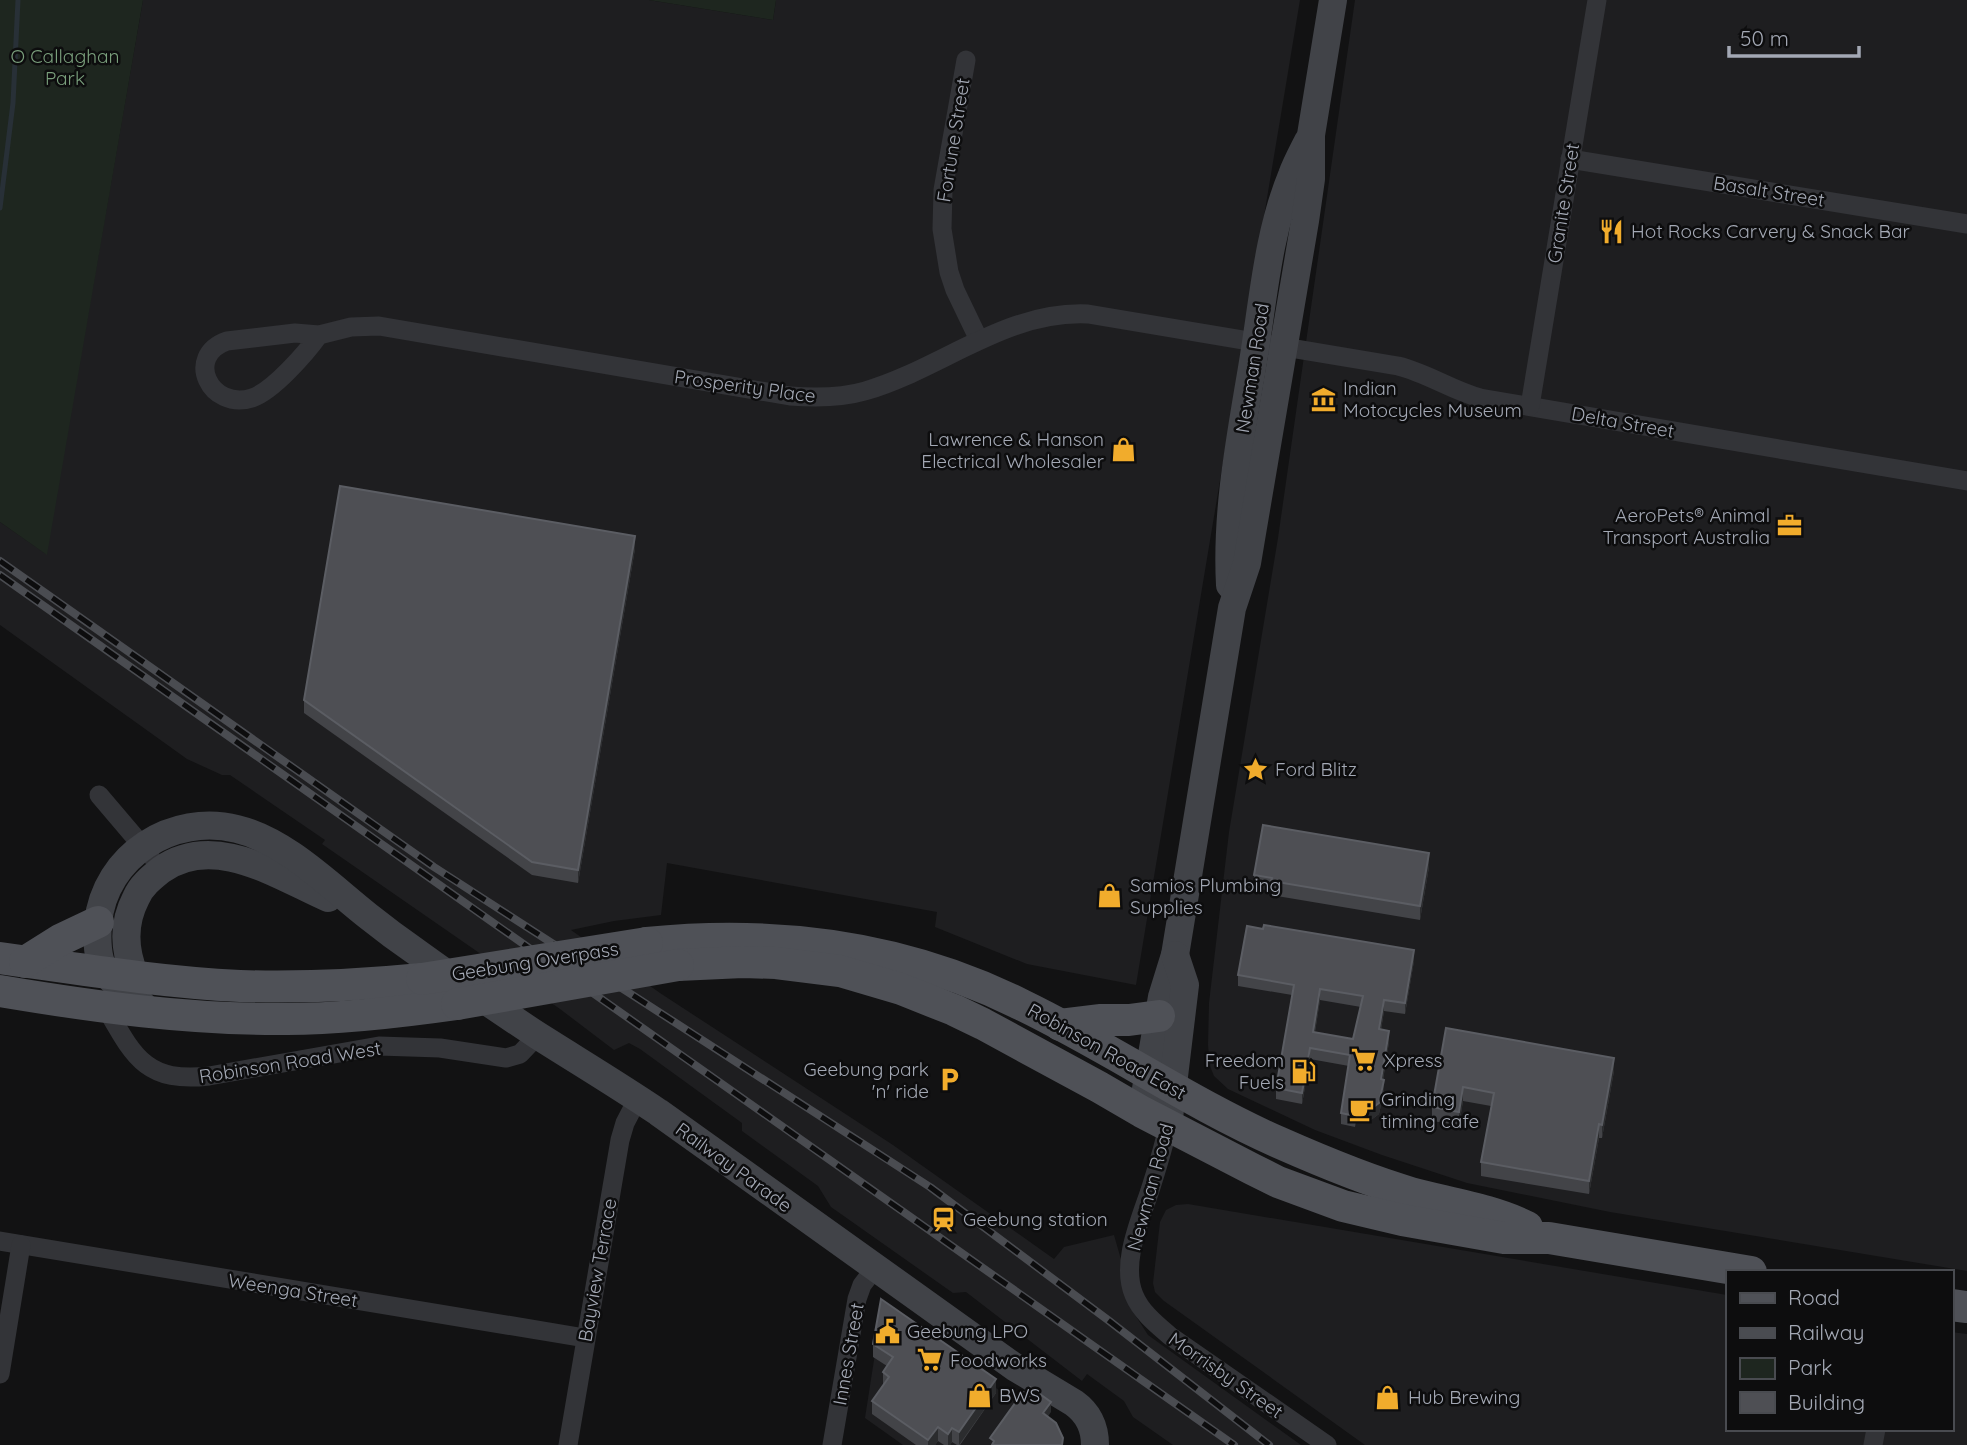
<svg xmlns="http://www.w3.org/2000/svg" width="1967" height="1445" font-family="Quicksand,sans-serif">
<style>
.built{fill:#1e1e20}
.green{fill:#1e261f}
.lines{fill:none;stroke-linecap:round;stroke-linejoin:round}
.stream{stroke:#283037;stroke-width:5}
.street{stroke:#333438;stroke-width:19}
.secondary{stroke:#414348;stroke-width:28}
.primary{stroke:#4f5157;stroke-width:32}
.rail-casing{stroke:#4a4c51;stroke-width:8}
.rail{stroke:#0d0d0e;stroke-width:5;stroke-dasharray:16;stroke-linecap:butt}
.primary-bridge{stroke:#4f5157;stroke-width:32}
.wall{fill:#434448;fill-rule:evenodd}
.shaded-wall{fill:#2b2c2e}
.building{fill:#4e4f54;stroke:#5b5d63;stroke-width:2;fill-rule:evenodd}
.labels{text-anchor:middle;stroke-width:5;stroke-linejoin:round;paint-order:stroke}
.park-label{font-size:19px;fill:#7a9f7c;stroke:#0d0d0e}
.street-label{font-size:19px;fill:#a3a8b4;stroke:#0d0d0e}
.poi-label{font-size:19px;fill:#a3a8b4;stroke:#0d0d0e;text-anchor:start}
</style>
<rect width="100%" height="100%" fill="#121213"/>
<g class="built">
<path d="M 143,0 L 649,0 L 773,20 L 776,0 L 1300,0 L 1136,985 L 1027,964 L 935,927 L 937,912 L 667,863 L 661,915 L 614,921 L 571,930 L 660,993 L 893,1145 L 1054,1259 L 1064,1247 L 1114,1235 L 1122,1263 L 1130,1307 L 1148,1335 L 1301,1445 L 1173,1445 L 1133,1417 L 1124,1401 L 1087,1374 L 1082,1381 L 966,1292 L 953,1293 L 831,1207 L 818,1186 L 742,1131 L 742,1123 L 640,1049 L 629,1043 L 614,1050 L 560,1009 L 322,844 L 325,840 L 230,775 L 222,775 L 187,759 L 0,625 L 0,522 L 46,554 Z"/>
<path d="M 1355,0 L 1967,0 L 1967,1271 L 1610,1212 L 1467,1183 L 1382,1155 L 1315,1130 L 1228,1089 L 1214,1076 L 1210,1066 L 1208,1045 L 1209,1003 L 1229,832 L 1278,538 Z"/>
<path d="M 1188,1204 L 1727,1295 L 1727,1429 L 1951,1429 L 1951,1332 L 1967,1334 L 1967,1445 L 1365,1445 L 1164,1301 L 1155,1292 L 1153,1283 L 1160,1222 L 1166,1210 L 1176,1205 Z"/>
<path d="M 881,1315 L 1051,1423 L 1062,1445 L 903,1445 L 865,1418 Z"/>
</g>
<g class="green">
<path d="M 0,0 L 143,0 L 47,555 L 0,522 Z"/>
<path d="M 649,0 L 776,0 L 773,20 Z"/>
</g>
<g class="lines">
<path class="stream" d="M 0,208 L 13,103 L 18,0"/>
<g class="street">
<path d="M 966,60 L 943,190 L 942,229 L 949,272 L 955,290 L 979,340"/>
<path d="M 1570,159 L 1967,224"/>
<path d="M 319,335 C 306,353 273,391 252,398 C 210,411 184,356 227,341 L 295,333 L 319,335 L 351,327 L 379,326 L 790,396 C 815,398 841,398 865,391 C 941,369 1006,310 1088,314 L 1398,366 C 1427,373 1451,390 1480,398 L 1967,481"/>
<path d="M 1530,406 L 1597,0"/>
<path d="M 99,795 L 150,855"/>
<path d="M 106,1008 C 134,1057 146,1083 209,1076 L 379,1046 L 440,1048 L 506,1058 L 520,1054 L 538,1035"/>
<path d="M 1168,1126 C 1164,1146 1158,1165 1152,1184 C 1142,1217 1120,1261 1134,1295 C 1141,1312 1156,1324 1170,1336 L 1327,1445"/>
<path d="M 0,1241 L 585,1338"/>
<path d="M 0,1374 L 21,1245"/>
<path d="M 568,1445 L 620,1140 L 625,1123 L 638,1098"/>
<path d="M 832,1445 L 857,1299 L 862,1285 L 875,1268"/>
<path d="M 1873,1445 L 1876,1429"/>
</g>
<g class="secondary">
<path d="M 1230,585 C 1226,512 1240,440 1252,368 C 1263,304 1267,236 1292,175 C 1296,164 1302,153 1308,141"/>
<path d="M 135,976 C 124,950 123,923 136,898 C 141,886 151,878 161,870 C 214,832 278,876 328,898"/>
<path d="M 150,1013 C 145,1008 140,1002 135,998 C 119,984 108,982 100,960 C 97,948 97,935 98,923 C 105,855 173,813 237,829 C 286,841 330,886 368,916 C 383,928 399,940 415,951 C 455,980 496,1008 537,1035 C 578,1061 618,1085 658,1112 L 1016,1368 L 1074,1403 C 1088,1413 1095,1427 1095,1445"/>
<path d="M 1142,1112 L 1162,997 L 1175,955 L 1232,608 L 1247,563 L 1251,539 L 1305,221 L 1311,179 L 1311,135 L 1333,0"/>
<path d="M 1168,1126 L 1185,985 L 1175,955"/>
</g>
<g class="primary">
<path d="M 647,943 C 778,930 904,946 1022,1005 C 1109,1047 1190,1103 1278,1142 C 1321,1161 1366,1180 1411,1193 C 1448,1203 1494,1210 1527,1227"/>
<path d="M 0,958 C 79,969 160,982 240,986 C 301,988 361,985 422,979"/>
<path d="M 25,962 L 60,940 L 98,922"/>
<path d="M 678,965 L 743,962 L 776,963 L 840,971 L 901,989 L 954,1010 L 983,1024 L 1099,1087 L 1142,1112 L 1252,1169 L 1278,1182 L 1343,1206 L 1402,1220 L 1504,1238 L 1549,1238 L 1751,1272"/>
<path d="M 0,991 C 95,1007 190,1020 287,1019 C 344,1019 401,1012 457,1004"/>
<path d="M 1060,1025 L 1101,1020 L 1129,1020 L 1159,1016"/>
<path d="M 1951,1305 L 1967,1307"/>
</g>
<defs>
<g id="rail">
<path d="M 0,561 L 434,867 L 930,1187 L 1108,1320 L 1269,1445"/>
<path d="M 0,575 L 1234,1445"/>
</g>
</defs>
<use href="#rail" class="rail-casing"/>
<use href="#rail" class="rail"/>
<g class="primary-bridge">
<path d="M 422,979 L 647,943"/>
<path d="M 457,1004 L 678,965"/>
</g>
</g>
<g class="wall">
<path d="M 635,549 L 578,883 L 532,875 L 304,713 L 304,700 Z"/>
<path d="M 1429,867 L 1420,920 L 1271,895 L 1271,891 L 1254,888 L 1254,875 Z"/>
<path d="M 1414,961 L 1405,1014 L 1384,1011 L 1381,1030 L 1389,1042 L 1383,1080 L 1384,1091 L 1379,1114 L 1367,1123 L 1356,1121 L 1355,1127 L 1341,1124 L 1341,1113 L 1349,1066 L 1310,1059 L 1302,1104 L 1276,1099 L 1276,1088 L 1292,995 L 1238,986 L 1238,975 ZM 1320,1000 L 1361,1007 L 1353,1039 L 1315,1032 Z"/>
<path d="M 1446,1028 L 1614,1071 L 1602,1138 L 1599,1138 L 1589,1194 L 1481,1176 L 1481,1162 L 1491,1106 L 1463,1101 L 1459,1125 L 1432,1121 L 1432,1107 Z"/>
<path d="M 873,1344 L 996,1393 L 960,1445 L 957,1445 L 952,1442 L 950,1445 L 944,1445 L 938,1441 L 935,1445 L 916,1445 L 872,1414 L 872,1401 L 883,1385 L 883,1372 L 887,1366 L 873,1357 Z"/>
</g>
<g class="shaded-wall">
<path d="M 635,536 L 635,549 L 578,883 L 578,870 Z"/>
<path d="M 1429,853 L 1429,867 L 1420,920 L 1420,906 Z"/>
<path d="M 1414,950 L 1414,961 L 1405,1014 L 1405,1003 Z"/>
<path d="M 1320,989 L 1320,1000 L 1313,1042 L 1313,1032 Z"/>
<path d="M 1384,1000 L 1384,1011 L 1379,1040 L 1379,1029 Z"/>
<path d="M 1389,1031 L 1389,1042 L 1381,1090 L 1381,1079 Z"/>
<path d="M 1310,1048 L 1310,1059 L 1302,1104 L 1302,1093 Z"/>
<path d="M 1614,1058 L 1614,1071 L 1602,1138 L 1602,1125 Z"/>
<path d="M 1384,1080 L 1384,1091 L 1379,1114 L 1367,1123 L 1367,1112 Z"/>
<path d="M 1463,1087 L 1463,1101 L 1459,1125 L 1459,1112 Z"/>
<path d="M 1599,1124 L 1599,1138 L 1589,1194 L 1589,1181 Z"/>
<path d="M 996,1379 L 996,1393 L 959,1445 L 959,1432 Z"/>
<path d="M 1051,1402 L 1051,1412 L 1043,1424 L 1043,1413 Z"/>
<path d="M 938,1427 L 938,1441 L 935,1445 L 928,1445 L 928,1440 Z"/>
<path d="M 952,1428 L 952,1442 L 950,1445 L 948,1445 L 948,1434 Z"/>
</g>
<g class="building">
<path d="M 340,486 L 635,536 L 578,870 L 532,862 L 304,700 Z"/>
<path d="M 1263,825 L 1429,853 L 1420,906 L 1271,881 L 1272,878 L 1254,875 Z"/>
<path d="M 1264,925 L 1414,950 L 1405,1003 L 1384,1000 L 1379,1029 L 1389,1031 L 1381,1079 L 1384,1080 L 1379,1103 L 1367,1112 L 1356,1110 L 1355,1116 L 1341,1113 L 1350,1055 L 1310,1048 L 1302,1093 L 1276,1088 L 1294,985 L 1238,975 L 1247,926 L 1263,929 ZM 1320,989 L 1363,996 L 1353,1039 L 1313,1032 Z"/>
<path d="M 1446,1028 L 1614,1058 L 1602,1125 L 1599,1124 L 1589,1181 L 1481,1162 L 1494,1093 L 1463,1087 L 1459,1112 L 1432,1107 Z"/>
<path d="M 881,1299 L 996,1379 L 959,1432 L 952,1428 L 948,1434 L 938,1427 L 928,1440 L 872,1401 L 889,1377 L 883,1372 L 893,1357 L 873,1344 Z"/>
<path d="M 1030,1387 L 1051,1402 L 1043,1413 L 1056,1423 L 1063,1438 L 1062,1445 L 992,1445 L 994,1441 L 990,1438 L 1023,1392 L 1026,1393 Z"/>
</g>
<defs>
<symbol id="restaurant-bare" viewBox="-9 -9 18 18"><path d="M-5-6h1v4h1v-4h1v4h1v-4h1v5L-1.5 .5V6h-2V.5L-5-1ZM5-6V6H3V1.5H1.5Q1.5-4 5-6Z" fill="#f1ac2c" stroke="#0d0d0e" stroke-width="2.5" paint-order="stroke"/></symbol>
<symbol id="museum-bare" viewBox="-9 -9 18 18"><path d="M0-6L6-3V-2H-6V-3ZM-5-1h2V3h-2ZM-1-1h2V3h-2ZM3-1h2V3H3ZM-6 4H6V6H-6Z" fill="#f1ac2c" stroke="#0d0d0e" stroke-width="2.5" paint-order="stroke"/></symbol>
<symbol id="shop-bare" viewBox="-9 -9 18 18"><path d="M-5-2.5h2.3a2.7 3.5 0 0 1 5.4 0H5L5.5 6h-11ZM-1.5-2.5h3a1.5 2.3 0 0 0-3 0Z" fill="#f1ac2c" stroke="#0d0d0e" stroke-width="2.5" paint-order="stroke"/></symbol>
<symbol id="office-bare" viewBox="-9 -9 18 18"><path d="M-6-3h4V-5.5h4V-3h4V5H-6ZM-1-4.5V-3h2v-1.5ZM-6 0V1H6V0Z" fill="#f1ac2c" stroke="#0d0d0e" stroke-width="2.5" paint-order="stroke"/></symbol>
<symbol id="sight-bare" viewBox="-9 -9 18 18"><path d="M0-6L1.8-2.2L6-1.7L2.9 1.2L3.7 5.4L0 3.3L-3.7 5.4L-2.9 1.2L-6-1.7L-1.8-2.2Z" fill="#f1ac2c" stroke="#0d0d0e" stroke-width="2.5" paint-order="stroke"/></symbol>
<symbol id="supermarket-bare" viewBox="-9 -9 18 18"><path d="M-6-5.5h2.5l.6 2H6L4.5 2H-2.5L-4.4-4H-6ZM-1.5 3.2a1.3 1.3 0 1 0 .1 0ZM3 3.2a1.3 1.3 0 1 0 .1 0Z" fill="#f1ac2c" stroke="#0d0d0e" stroke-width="2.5" paint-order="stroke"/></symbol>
<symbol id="fuel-bare" viewBox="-9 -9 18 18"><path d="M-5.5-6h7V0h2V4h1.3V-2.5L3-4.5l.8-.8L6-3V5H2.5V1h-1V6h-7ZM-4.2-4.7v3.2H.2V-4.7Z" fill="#f1ac2c" stroke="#0d0d0e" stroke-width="2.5" paint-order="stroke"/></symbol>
<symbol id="parking-bare" viewBox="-9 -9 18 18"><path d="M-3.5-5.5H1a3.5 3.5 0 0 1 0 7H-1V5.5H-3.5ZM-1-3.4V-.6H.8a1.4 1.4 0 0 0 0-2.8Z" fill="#f1ac2c" stroke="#0d0d0e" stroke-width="2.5" paint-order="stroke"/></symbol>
<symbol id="cafe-bare" viewBox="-9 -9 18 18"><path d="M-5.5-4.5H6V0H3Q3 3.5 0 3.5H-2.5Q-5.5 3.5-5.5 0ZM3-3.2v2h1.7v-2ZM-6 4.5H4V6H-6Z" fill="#f1ac2c" stroke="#0d0d0e" stroke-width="2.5" paint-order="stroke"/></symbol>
<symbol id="station-bare" viewBox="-9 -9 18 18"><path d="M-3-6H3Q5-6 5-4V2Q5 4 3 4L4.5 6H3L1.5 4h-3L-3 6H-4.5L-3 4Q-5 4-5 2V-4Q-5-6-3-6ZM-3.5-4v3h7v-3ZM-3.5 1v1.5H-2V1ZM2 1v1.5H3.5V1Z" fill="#f1ac2c" stroke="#0d0d0e" stroke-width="2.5" paint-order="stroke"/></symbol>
<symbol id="civic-bare" viewBox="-9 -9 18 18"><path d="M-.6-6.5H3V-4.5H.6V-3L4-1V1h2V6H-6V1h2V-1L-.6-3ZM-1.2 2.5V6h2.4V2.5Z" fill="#f1ac2c" stroke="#0d0d0e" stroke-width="2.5" paint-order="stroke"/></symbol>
</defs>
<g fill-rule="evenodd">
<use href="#restaurant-bare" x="1594" y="214" width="35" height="35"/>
<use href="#museum-bare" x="1306" y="382" width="35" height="35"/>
<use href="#shop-bare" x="1106" y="432" width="35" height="35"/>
<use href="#office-bare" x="1772" y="508" width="35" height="35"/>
<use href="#sight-bare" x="1238" y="752" width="35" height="35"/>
<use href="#shop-bare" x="1092" y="878" width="35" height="35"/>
<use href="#supermarket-bare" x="1346" y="1042" width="35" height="35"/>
<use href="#fuel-bare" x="1286" y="1054" width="35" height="35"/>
<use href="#parking-bare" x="932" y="1062" width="35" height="35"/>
<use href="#cafe-bare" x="1344" y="1092" width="35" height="35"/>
<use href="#station-bare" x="926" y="1202" width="35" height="35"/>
<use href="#civic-bare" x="870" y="1314" width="35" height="35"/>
<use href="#supermarket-bare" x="912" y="1342" width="35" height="35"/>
<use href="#shop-bare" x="962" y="1378" width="35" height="35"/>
<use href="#shop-bare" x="1370" y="1380" width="35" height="35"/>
</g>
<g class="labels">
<g class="park-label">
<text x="65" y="63">O Callaghan<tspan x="65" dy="22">Park</tspan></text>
</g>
<g class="street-label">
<text transform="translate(953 140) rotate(-81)" y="7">Fortune Street</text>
<text transform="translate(1769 191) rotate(9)" y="7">Basalt Street</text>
<text transform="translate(1563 203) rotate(-81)" y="7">Granite Street</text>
<text transform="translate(1252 368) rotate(-81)" y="7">Newman Road</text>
<text transform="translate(745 386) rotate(8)" y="7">Prosperity Place</text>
<text transform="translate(1623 422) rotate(10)" y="7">Delta Street</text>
<text transform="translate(535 961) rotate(-9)" y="7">Geebung Overpass</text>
<text transform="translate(1107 1051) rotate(29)" y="7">Robinson Road East</text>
<text transform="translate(290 1062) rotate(-9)" y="7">Robinson Road West</text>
<text transform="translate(734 1167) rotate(36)" y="7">Railway Parade</text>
<text transform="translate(1150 1187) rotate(-75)" y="7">Newman Road</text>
<text transform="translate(597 1270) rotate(-80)" y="7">Bayview Terrace</text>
<text transform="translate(293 1290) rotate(9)" y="7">Weenga Street</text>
<text transform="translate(848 1354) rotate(-80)" y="7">Innes Street</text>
<text transform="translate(1226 1375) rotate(35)" y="7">Morrisby Street</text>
</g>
<g class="poi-label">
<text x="1631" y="238">Hot Rocks Carvery &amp; Snack Bar</text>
<text x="1343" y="395">Indian<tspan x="1343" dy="22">Motocycles Museum</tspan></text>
<text x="1104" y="446" text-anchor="end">Lawrence &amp; Hanson<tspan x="1104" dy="22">Electrical Wholesaler</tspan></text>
<text x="1770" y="522" text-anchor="end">AeroPets® Animal<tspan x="1770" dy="22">Transport Australia</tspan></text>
<text x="1275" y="776">Ford Blitz</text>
<text x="1130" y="892">Samios Plumbing<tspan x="1130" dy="22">Supplies</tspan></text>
<text x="1284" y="1067" text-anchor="end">Freedom<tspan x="1284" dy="22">Fuels</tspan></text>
<text x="1384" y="1067">Xpress</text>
<text x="929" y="1076" text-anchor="end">Geebung park<tspan x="929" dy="22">'n' ride</tspan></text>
<text x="1381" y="1106">Grinding<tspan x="1381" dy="22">timing cafe</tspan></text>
<text x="963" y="1226">Geebung station</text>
<text x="907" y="1338">Geebung LPO</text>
<text x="950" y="1367">Foodworks</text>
<text x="999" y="1402">BWS</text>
<text x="1408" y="1404">Hub Brewing</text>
</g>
</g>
<rect x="1726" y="1270" width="228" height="161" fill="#0d0d0e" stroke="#494b50" stroke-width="2"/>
<rect x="1740" y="1293" width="35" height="10" fill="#4f5157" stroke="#494b50" stroke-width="2"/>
<text x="1788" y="1305" font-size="21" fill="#a3a8b4">Road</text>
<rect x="1740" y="1328" width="35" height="10" fill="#4a4c51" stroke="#494b50" stroke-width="2"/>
<text x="1788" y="1340" font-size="21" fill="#a3a8b4">Railway</text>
<rect x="1740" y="1358" width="35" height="21" fill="#1e261f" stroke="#494b50" stroke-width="2"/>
<text x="1788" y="1375" font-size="21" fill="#a3a8b4">Park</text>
<rect x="1740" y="1392" width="35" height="21" fill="#4e4f54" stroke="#494b50" stroke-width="2"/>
<text x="1788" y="1410" font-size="21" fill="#a3a8b4">Building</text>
<path d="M1729 46v10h130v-10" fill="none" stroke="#a3a8b4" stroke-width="3.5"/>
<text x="1740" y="46" font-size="21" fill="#a3a8b4" stroke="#0d0d0e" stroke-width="5" paint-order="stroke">50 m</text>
</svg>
